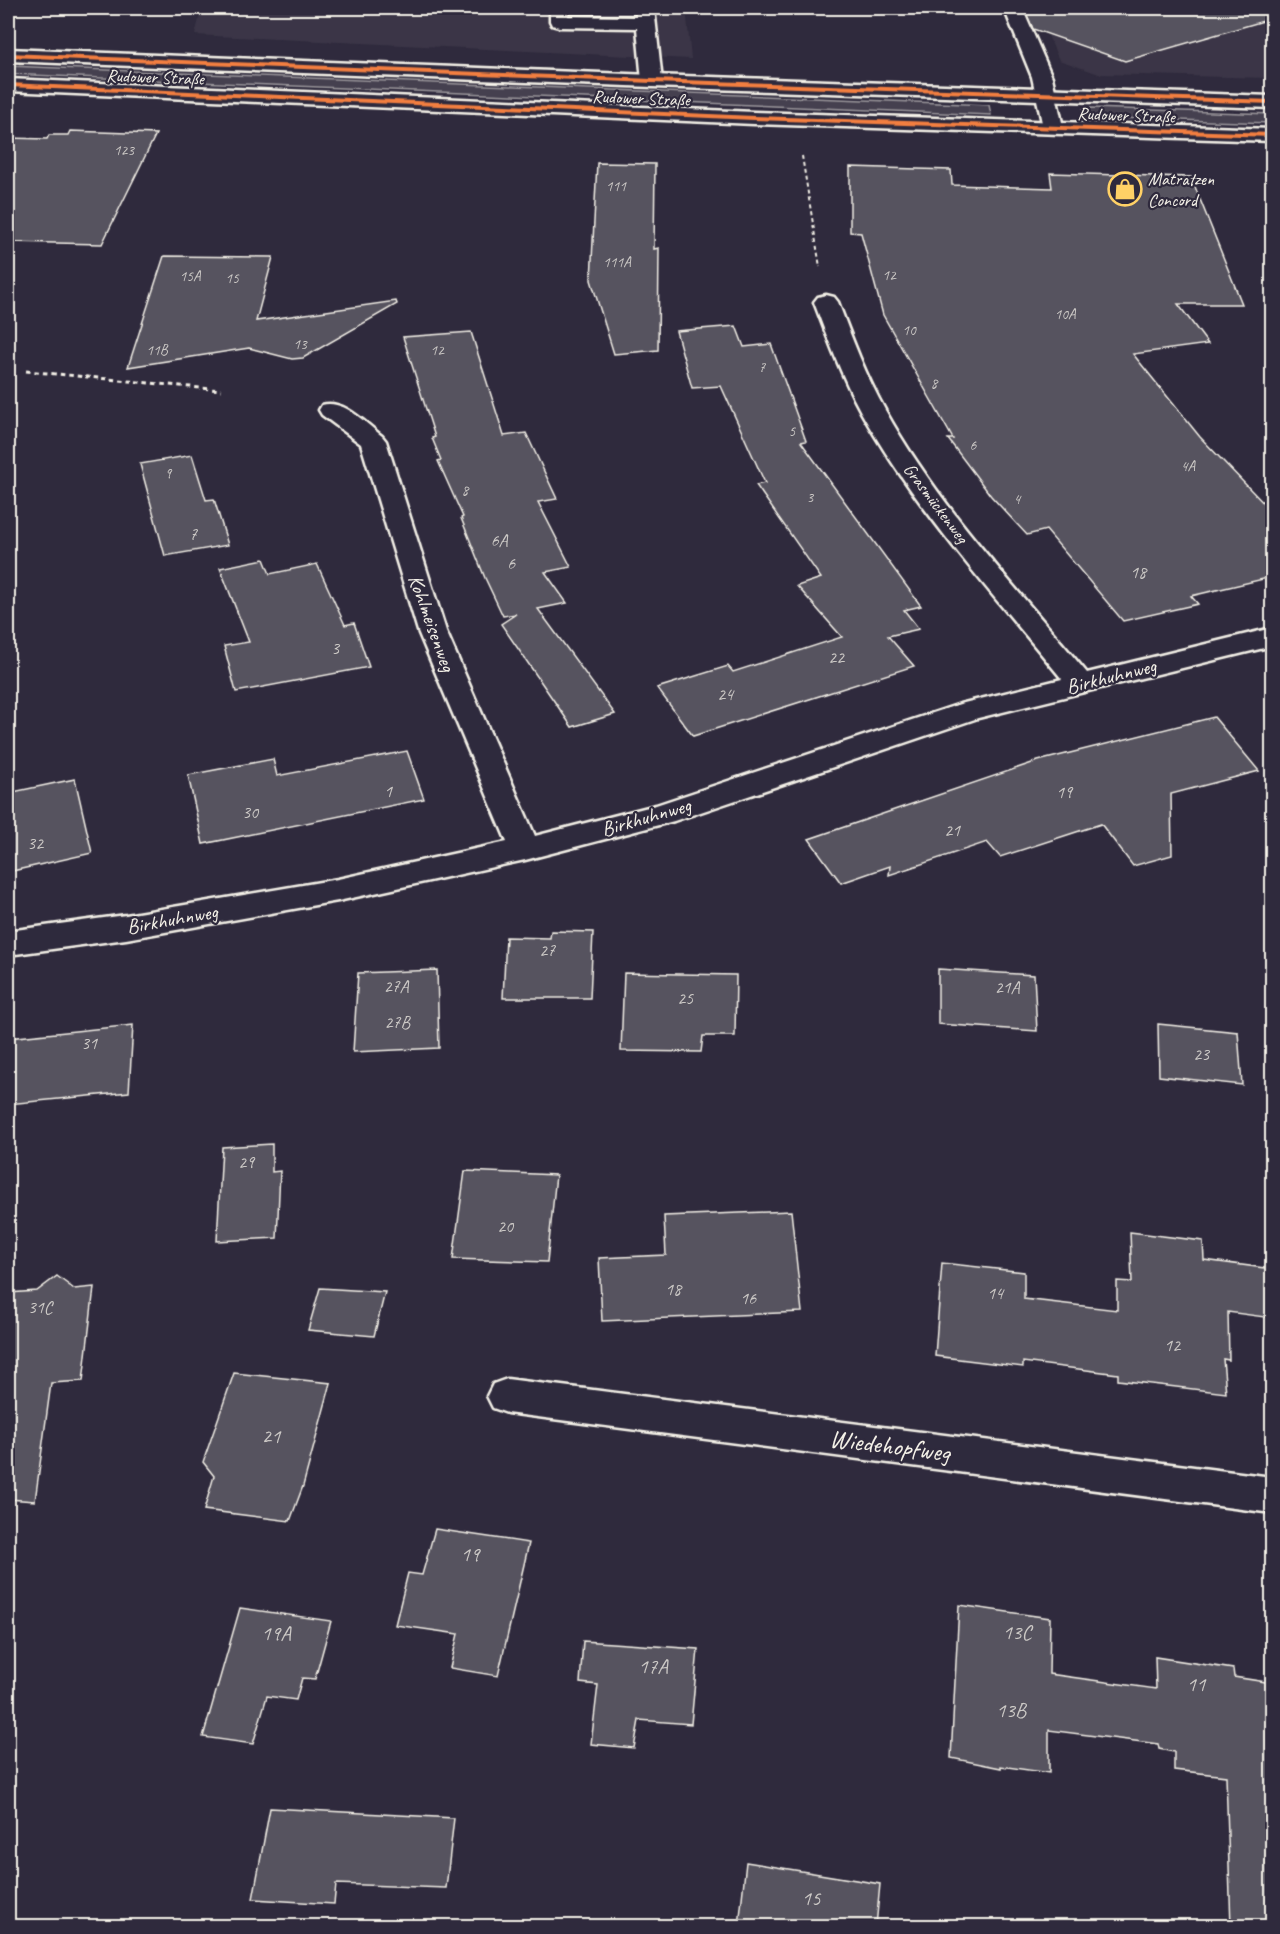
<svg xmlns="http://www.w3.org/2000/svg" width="1280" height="1934" font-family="Caveat,sans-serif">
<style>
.built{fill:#3b3647}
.green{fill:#454050;stroke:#9c989c;stroke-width:1.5}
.building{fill:#56525f;stroke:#f4f1e8;stroke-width:1.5}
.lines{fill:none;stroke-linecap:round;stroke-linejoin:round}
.minor-casing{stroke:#f4f1e8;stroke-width:5}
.major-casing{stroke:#f4f1e8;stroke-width:5}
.path-far1{stroke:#f4f1e8;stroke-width:2;stroke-dasharray:4 3;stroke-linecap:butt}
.path{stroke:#f4f1e8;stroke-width:3;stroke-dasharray:4.5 4;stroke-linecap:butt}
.minor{fill:#2f2a3d;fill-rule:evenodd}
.major{fill:#2f2a3d;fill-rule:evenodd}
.cycleway-casing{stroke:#2f2a3d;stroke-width:6}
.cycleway{stroke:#f27e40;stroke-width:4}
.labels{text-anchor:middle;stroke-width:4.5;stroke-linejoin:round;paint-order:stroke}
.far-number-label{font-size:15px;fill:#ccc9c6}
.far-street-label{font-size:18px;fill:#f4f1e8;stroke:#2f2a3d}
.far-poi-label{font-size:18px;fill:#f4f1e8;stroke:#2f2a3d;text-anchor:start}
.number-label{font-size:18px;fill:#ccc9c6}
.street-label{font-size:21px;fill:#f4f1e8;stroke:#2f2a3d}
.near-number-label{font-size:21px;fill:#ccc9c6}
.near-street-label{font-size:26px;fill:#f4f1e8;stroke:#2f2a3d}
</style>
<rect width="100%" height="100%" fill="#2f2a3d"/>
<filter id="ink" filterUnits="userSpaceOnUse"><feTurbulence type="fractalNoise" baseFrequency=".0167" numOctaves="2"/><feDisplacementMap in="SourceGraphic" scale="12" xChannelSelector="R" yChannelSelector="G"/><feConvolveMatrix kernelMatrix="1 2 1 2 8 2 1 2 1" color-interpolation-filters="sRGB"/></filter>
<g filter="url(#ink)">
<g class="built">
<path d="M 202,8 L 686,8 L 691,59 L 195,35 Z"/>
<path d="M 1036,8 L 1272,8 L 1272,78 L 1099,74 L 1059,60 Z"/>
</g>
<g class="green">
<path d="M 8,66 L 989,105 L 991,115 L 8,74 Z"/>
<path d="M 1091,108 L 1272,114 L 1272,123 L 1116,118 L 1090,115 L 1083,112 L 1083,109 Z"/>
</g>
<g class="building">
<path d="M 1024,8 L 1265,8 L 1267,20 L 1125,61 L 1033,29 Z"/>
<path d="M 70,131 L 156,134 L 102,244 L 8,242 L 8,138 L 47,139 L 49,135 L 68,135 Z"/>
<path d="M 597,163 L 655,164 L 654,249 L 659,248 L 658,350 L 614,354 L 591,280 Z"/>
<path d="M 850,167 L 951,170 L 952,185 L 1052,188 L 1050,173 L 1191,177 L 1242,304 L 1178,304 L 1208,344 L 1133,354 L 1200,437 L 1272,512 L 1272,577 L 1191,596 L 1198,604 L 1123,621 L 1046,530 L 1027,535 L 991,496 L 948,439 L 953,439 L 883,315 L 861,233 L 850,232 Z"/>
<path d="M 164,256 L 273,257 L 256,321 L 396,301 L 397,304 L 303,358 L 292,359 L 249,348 L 128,367 Z"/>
<path d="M 736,326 L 744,347 L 771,344 L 806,441 L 801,442 L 921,606 L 904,610 L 919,629 L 888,636 L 914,666 L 693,736 L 657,688 L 728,666 L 733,672 L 842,637 L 797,586 L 821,578 L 756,485 L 765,483 L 721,386 L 692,388 L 676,331 Z"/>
<path d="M 471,332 L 504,436 L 526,433 L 557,499 L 538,502 L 571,567 L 545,572 L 567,603 L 538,609 L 615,714 L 572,727 L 501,624 L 516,614 L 503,616 L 485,578 L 461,518 L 463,517 L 438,461 L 441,460 L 432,438 L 435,437 L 403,337 Z"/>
<path d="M 192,455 L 206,500 L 214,499 L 228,545 L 165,556 L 140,464 Z"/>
<path d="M 264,559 L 270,574 L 317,564 L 345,625 L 354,623 L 369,667 L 236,692 L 224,646 L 249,642 L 220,568 Z"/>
<path d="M 1214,717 L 1259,771 L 1171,794 L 1172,855 L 1133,866 L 1101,824 L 1000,857 L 987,842 L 889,875 L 890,866 L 841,883 L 809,839 L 1038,761 Z"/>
<path d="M 407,751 L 424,799 L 203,844 L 188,775 L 273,759 L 277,776 Z"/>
<path d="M 75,779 L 92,853 L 8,872 L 8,793 Z"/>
<path d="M 551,931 L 593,932 L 590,998 L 503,998 L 506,937 L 550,938 Z"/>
<path d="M 938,969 L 1034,975 L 1037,1031 L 938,1024 Z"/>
<path d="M 437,970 L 439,1048 L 353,1052 L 358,973 Z"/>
<path d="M 624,973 L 736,975 L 735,1036 L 703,1036 L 701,1052 L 621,1051 Z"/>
<path d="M 1158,1024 L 1238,1032 L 1242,1085 L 1159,1076 Z"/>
<path d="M 133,1025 L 129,1092 L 8,1104 L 8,1038 Z"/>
<path d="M 272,1144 L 272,1172 L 280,1171 L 277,1238 L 217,1241 L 222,1147 Z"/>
<path d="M 465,1171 L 556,1175 L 547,1262 L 453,1259 Z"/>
<path d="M 791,1211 L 802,1312 L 602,1321 L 599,1258 L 666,1255 L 664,1216 Z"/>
<path d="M 1130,1232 L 1203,1241 L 1204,1260 L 1272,1269 L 1272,1318 L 1228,1312 L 1229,1360 L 1223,1359 L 1226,1393 L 1118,1380 L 1118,1374 L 1023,1362 L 1023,1367 L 935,1356 L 942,1263 L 1024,1272 L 1024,1299 L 1117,1310 L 1117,1281 L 1132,1282 Z"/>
<path d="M 57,1276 L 74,1289 L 94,1287 L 83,1381 L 51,1383 L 35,1501 L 8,1499 L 8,1293 L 37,1291 Z"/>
<path d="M 320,1288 L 385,1292 L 374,1336 L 308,1330 Z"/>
<path d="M 234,1373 L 331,1383 L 303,1486 L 290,1521 L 204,1510 L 214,1476 L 203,1462 Z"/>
<path d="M 435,1529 L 529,1543 L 498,1676 L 450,1668 L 458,1634 L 395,1625 L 408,1573 L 422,1575 Z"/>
<path d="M 959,1605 L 1050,1618 L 1049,1674 L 1156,1689 L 1155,1657 L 1233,1669 L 1234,1677 L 1272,1683 L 1272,1926 L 1231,1926 L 1226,1776 L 1174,1770 L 1174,1752 L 1159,1749 L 1158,1744 L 1049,1730 L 1049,1773 L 1001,1766 L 1001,1768 L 951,1758 Z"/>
<path d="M 240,1608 L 331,1621 L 315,1679 L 302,1678 L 296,1700 L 267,1696 L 253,1744 L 203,1737 Z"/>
<path d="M 583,1641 L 698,1649 L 691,1724 L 639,1720 L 634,1748 L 591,1744 L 598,1685 L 580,1683 Z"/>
<path d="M 270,1808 L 454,1818 L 446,1888 L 336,1884 L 334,1904 L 253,1899 Z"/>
<path d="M 746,1862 L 880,1884 L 876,1926 L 739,1926 Z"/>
</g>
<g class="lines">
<defs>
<g id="minor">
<path d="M 550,8 L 568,8 L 568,16 L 636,17 L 636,8 L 654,8 L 662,81 L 659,85 L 645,85 L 642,81 L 637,28 L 559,27 L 552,25 L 550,21 Z"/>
<path d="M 1004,8 L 1022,8 L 1052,77 L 1063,127 L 1060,131 L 1053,133 L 1046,131 L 1043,127 L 1032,77 Z"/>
<path d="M 826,295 L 834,297 L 838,302 C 852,339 866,376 885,410 C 939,507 1017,588 1087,673 L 1272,628 L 1272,646 L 978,718 L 674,821 L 525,860 L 338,901 L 126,939 L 8,955 L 8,931 L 126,915 L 338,879 L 507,842 L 418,631 L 361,444 L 322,415 L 319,410 L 322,405 C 344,399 365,423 382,436 L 386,441 L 446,631 L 535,836 L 656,805 L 960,704 L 1062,679 C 992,593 916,509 861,412 C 842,377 828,339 814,302 L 818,297 Z"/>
<path d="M 507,1379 L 1272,1477 L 1272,1513 L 507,1413 L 493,1408 L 487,1396 L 493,1384 Z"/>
</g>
<g id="major">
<path d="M 8,49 L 652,75 L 1272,96 L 1272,108 L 652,87 L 8,61 Z"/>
<path d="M 8,79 L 754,112 L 1272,129 L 1272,141 L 754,124 L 8,91 Z"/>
</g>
</defs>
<use href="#minor" class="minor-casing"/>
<use href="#major" class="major-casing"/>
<path class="path-far1" d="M 802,156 L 820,267"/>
<path class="path" d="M 26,371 L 221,390"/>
<use href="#minor" class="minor"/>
<use href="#major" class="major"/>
<defs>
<g id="cycleway">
<path d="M 8,55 L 652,81 L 1272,102"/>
<path d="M 8,85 L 754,118 L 1272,135"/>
</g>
</defs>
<use href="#cycleway" class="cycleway-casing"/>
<use href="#cycleway" class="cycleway"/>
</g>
</g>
<defs>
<symbol id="shop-ring" viewBox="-11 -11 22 22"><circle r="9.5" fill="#2f2a3d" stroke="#ffd166" stroke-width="1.5"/><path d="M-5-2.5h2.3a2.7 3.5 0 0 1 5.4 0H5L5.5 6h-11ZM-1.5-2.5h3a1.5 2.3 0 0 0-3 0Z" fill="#ffd166"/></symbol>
</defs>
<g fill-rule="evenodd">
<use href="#shop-ring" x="1106" y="170" width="38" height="38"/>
</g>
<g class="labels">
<g class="far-number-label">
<text x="124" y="155">123</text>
<text x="616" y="191">111</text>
<text x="617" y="267">111A</text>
<text x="889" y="280">12</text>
<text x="190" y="281">15A</text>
<text x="232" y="283">15</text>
<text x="1065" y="319">10A</text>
<text x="909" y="335">10</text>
<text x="300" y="349">13</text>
<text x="157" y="355">11B</text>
<text x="437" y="355">12</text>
<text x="762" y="372">7</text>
<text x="934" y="388">8</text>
<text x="792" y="436">5</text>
<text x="973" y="450">6</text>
<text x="1188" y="471">4A</text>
<text x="168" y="478">9</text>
<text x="465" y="495">8</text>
<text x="810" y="502">3</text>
<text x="1017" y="504">4</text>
</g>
<g class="far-street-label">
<text transform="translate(155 77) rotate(2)" y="6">Rudower Straße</text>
<text transform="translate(641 98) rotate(2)" y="6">Rudower Straße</text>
<text transform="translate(1126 115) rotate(2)" y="6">Rudower Straße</text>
<text transform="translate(936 503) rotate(53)" y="6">Grasmückenweg</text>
</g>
<g class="far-poi-label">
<text x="1148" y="185">Matratzen<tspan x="1148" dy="21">Concord</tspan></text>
</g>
<g class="number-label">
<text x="193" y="540">7</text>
<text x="499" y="546">6A</text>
<text x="511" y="569">6</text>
<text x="1138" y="578">18</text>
<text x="335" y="654">3</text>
<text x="836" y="663">22</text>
<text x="725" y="700">24</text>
<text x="388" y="797">1</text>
<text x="1064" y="798">19</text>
<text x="250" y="818">30</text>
<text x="952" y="836">21</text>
<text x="35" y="849">32</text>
<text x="547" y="956">27</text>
<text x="396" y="992">27A</text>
<text x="1007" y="993">21A</text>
<text x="685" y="1004">25</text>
<text x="397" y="1028">27B</text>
<text x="89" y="1049">31</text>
<text x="1201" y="1060">23</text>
<text x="246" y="1168">29</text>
<text x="505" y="1232">20</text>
<text x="673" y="1295">18</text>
<text x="995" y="1299">14</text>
<text x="748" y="1304">16</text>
<text x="40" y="1313">31C</text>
<text x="1172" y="1351">12</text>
</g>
<g class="street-label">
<text transform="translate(432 623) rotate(70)" y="7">Kohlmeisenweg</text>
<text transform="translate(1111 676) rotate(-14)" y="7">Birkhuhnweg</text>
<text transform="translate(646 817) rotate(-16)" y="7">Birkhuhnweg</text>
<text transform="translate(172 919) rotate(-10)" y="7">Birkhuhnweg</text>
</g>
<g class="near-number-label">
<text x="271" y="1443">21</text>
<text x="470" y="1561">19</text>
<text x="1017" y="1639">13C</text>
<text x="276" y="1640">19A</text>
<text x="653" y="1673">17A</text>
<text x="1196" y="1691">11</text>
<text x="1011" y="1717">13B</text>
<text x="811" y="1905">15</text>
</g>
<g class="near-street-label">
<text transform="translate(890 1445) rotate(7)" y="9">Wiedehopfweg</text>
</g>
</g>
<rect width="1280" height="1934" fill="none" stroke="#2f2a3d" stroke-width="30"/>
<rect x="15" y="15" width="1250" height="1904" fill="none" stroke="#f4f1e8" stroke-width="2" filter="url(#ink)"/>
</svg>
